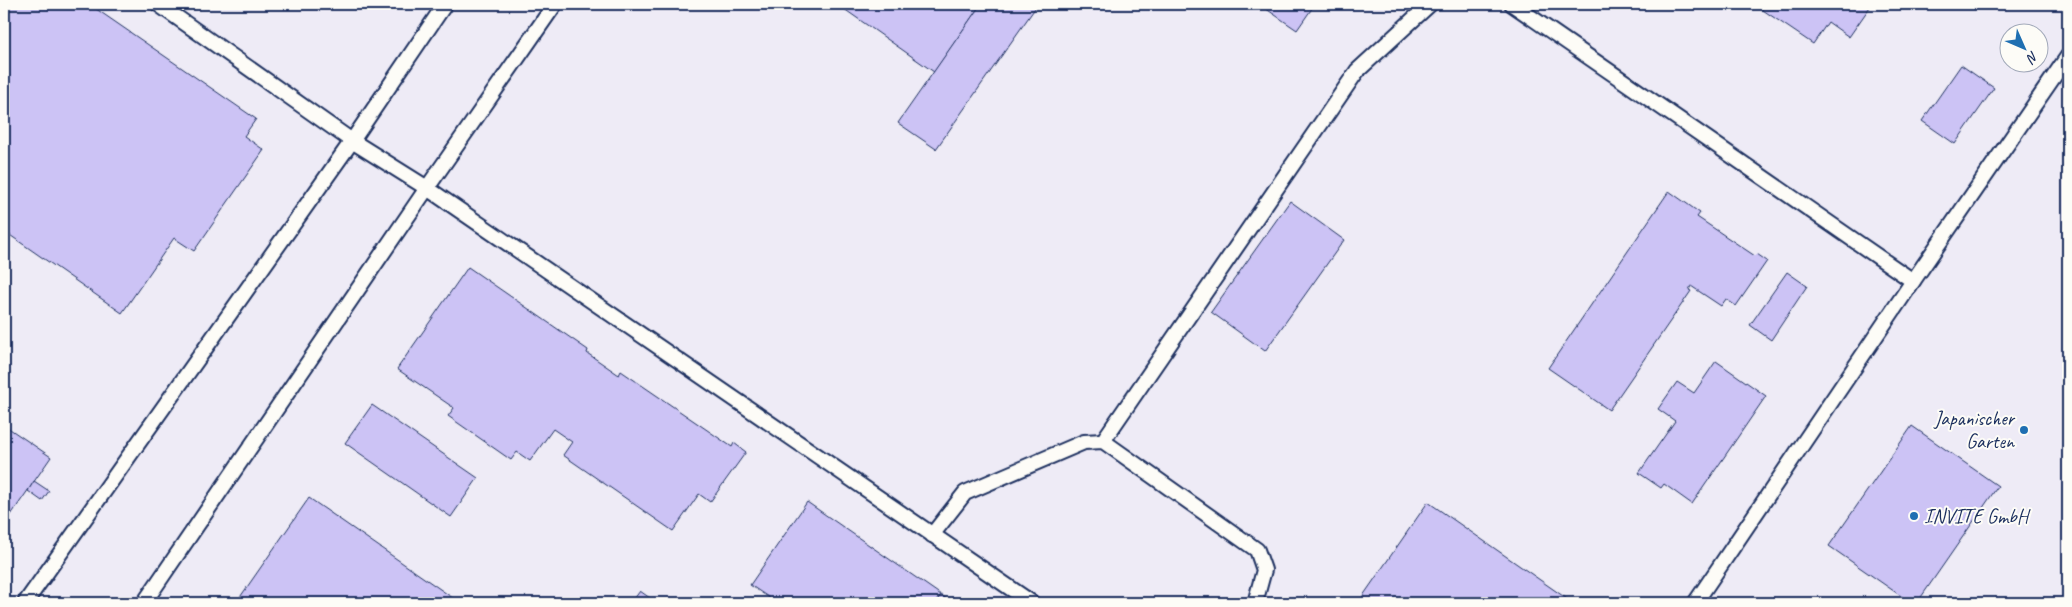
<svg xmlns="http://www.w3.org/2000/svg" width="2072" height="607" font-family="Caveat,sans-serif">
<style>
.built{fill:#eeebf6;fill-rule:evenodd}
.building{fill:#ccc3f5;stroke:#1b2f5e}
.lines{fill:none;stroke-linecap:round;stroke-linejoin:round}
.service-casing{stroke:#1b2f5e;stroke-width:18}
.service{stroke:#fdfcf7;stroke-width:14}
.poi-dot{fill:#1f6fb2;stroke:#fdfcf7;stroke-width:2}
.labels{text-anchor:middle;stroke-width:4;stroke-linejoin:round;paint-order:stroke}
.poi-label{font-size:20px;fill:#1b2f5e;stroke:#fdfcf7;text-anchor:end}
</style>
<rect width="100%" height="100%" fill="#fdfcf7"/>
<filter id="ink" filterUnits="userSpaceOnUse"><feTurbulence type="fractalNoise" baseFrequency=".02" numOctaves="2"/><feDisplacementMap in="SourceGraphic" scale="10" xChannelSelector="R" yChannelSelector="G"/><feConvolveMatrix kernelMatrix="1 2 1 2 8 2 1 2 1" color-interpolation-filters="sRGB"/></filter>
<g filter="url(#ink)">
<path class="built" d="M 4,4 L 2068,4 L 2068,603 L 4,603 ZM 2010,32 L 2040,32 L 2040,62 L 2010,62 Z"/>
<g class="building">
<path d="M 4,4 L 89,4 L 256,119 L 244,136 L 264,150 L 194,251 L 174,238 L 122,313 L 4,231 Z"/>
<path d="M 837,4 L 981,4 L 934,72 Z"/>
<path d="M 981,4 L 1038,4 L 936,149 L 898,123 Z"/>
<path d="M 1259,4 L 1315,4 L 1297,30 Z"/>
<path d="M 1754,4 L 1872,4 L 1849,37 L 1828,22 L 1813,44 Z"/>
<path d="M 1961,65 L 1994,88 L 1955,144 L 1922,121 Z"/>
<path d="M 1669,191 L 1700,213 L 1697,217 L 1755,256 L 1757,254 L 1767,261 L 1736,306 L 1726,299 L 1721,306 L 1691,286 L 1689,290 L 1691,291 L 1609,410 L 1548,368 Z"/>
<path d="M 1290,201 L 1344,240 L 1265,351 L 1211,312 Z"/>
<path d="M 468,267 L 588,350 L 587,353 L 619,375 L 621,371 L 732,447 L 734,443 L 746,452 L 710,502 L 699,494 L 673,531 L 563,455 L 572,442 L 553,429 L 530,461 L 517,452 L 511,460 L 448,416 L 454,408 L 397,369 Z"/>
<path d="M 1787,272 L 1807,286 L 1771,340 L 1750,325 Z"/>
<path d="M 1716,361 L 1766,396 L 1692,504 L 1664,484 L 1661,488 L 1639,473 L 1675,421 L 1658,409 L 1677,382 L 1694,393 Z"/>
<path d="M 372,405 L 478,478 L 451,517 L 345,443 Z"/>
<path d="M 4,425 L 51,457 L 4,525 Z"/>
<path d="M 1912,426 L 1998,486 L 1917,603 L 1911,603 L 1829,546 Z"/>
<path d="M 34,481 L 49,491 L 42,501 L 28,491 Z"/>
<path d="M 309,498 L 460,603 L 236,603 Z"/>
<path d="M 807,502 L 941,595 L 935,603 L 777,603 L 750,585 Z"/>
<path d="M 1428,502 L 1573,603 L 1358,603 Z"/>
<path d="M 640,591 L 657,603 L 631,603 Z"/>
<path d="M 941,595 L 953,603 L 935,603 Z"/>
</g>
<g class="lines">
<defs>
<g id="service">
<path d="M 158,4 L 352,141 L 427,188 L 1032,603"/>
<path d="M 1512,4 L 1913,281"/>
<path d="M 1103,441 L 1357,71 L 1430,4"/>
<path d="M 932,535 L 965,493 L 1084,442 L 1103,441 L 1257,550 L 1264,570 L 1255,603"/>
<path d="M 25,603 L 352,141 L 445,4"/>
<path d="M 144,603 L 427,188 L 555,4"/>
<path d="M 1695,603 L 1913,281 L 2068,56"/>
</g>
</defs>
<use href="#service" class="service-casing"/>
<use href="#service" class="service"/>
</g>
</g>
<g class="poi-dot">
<circle cx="2024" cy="430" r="5"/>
<circle cx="1914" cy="516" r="5"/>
</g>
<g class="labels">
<g class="poi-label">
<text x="2014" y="425">Japanischer<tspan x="2014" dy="23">Garten</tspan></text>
<text x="1924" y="523" text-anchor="start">INVITE GmbH</text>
</g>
</g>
<rect width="2072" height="607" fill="none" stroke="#fdfcf7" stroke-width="20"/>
<rect x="10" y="10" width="2052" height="587" fill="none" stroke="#1b2f5e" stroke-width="2" filter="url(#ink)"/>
<g transform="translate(2024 48) rotate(135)"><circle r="24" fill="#fdfcf7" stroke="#a3aaba"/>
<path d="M0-4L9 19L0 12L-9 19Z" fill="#1f6fb2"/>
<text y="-8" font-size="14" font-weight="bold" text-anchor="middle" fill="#1b2f5e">N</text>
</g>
</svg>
